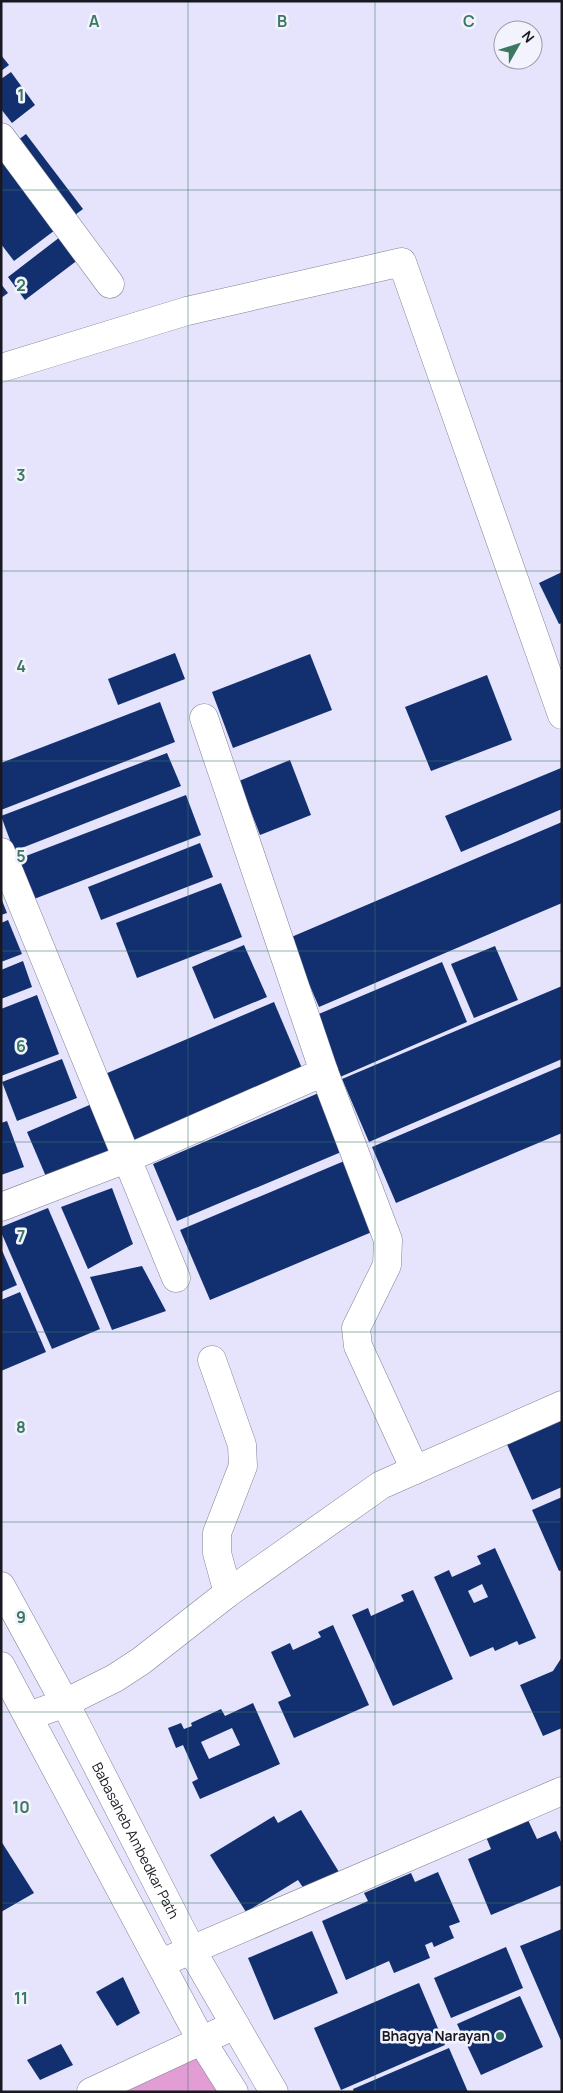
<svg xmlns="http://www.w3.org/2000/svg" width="563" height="2093" font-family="Manrope,sans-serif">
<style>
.green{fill:#e29dd5}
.building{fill:#123070;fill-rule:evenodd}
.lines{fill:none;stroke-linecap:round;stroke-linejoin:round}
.street-casing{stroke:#808095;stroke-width:29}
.secondary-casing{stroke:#808095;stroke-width:29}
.street{stroke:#fff;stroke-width:28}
.secondary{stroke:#fff;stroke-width:28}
.grid{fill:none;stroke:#3b7863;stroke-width:1;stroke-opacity:0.55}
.poi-dot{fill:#3b7863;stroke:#f3f3fd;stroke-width:2}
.labels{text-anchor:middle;stroke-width:5;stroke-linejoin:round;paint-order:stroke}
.street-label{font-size:14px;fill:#191821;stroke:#f3f3fd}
.poi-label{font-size:14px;font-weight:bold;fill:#191821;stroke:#f3f3fd;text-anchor:end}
.grid-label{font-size:16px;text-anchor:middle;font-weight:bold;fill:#3b7863;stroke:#f3f3fd;stroke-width:5;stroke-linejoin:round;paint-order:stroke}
</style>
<rect width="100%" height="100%" fill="#e5e4fc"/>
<path class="green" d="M 201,2040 L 235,2092 L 109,2092 Z"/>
<g class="building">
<path d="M 1,55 L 9,65 L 1,71 Z"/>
<path d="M 11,72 L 35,105 L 12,123 L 1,109 L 1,79 Z"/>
<path d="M 26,134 L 83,209 L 14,261 L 1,244 L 1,153 Z"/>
<path d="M 73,227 L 91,250 L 25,300 L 8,277 Z"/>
<path d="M 1,284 L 8,293 L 1,298 Z"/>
<path d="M 562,572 L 562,623 L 559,624 L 539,583 Z"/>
<path d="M 175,653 L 185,679 L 118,705 L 108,679 Z"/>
<path d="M 310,654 L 332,710 L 233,748 L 212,692 Z"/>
<path d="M 487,675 L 512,740 L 431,771 L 405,707 Z"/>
<path d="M 160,702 L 175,742 L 1,810 L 1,763 Z"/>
<path d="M 167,753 L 181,786 L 14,851 L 1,816 Z"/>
<path d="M 290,760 L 311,815 L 260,835 L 239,781 Z"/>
<path d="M 561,768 L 562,809 L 461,852 L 445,816 Z"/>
<path d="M 186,795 L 201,835 L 34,899 L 18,859 Z"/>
<path d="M 562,822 L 562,903 L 319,1007 L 289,938 Z"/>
<path d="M 200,843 L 213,877 L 101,920 L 88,887 Z"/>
<path d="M 221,883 L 242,937 L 137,978 L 116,923 Z"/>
<path d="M 1,898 L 7,913 L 1,915 Z"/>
<path d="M 8,920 L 22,954 L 1,962 L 1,923 Z"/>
<path d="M 244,945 L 267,997 L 214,1019 L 192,967 Z"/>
<path d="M 495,946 L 518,1000 L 474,1018 L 451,964 Z"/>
<path d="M 23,961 L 32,987 L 1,999 L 1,970 Z"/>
<path d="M 442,962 L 467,1022 L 340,1077 L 314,1016 Z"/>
<path d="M 562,986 L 562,1059 L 369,1142 L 342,1079 Z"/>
<path d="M 37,995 L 59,1054 L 1,1076 L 1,1009 Z"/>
<path d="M 274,1002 L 304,1073 L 136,1145 L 105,1074 Z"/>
<path d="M 62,1059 L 77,1098 L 17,1121 L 2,1082 Z"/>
<path d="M 562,1066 L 562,1133 L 396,1203 L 372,1147 Z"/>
<path d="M 321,1092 L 346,1150 L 177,1221 L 153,1164 Z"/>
<path d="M 94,1103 L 117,1158 L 50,1186 L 27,1132 Z"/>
<path d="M 7,1121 L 24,1167 L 1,1175 L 1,1123 Z"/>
<path d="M 349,1159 L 379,1229 L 210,1300 L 180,1230 Z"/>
<path d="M 112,1188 L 133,1244 L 88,1269 L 61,1207 Z"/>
<path d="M 48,1208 L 100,1329 L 52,1349 L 1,1232 L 1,1227 Z"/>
<path d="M 1,1248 L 17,1285 L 1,1292 Z"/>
<path d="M 142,1266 L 166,1311 L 112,1330 L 90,1277 Z"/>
<path d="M 20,1292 L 46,1352 L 1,1371 L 1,1300 Z"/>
<path d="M 562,1415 L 562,1487 L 532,1500 L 505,1440 Z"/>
<path d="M 562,1497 L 562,1570 L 559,1571 L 532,1510 Z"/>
<path d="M 495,1548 L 536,1638 L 519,1645 L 517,1641 L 495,1651 L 493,1647 L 470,1657 L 434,1577 L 449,1570 L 452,1577 L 481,1564 L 477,1556 ZM 482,1584 L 488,1597 L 474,1603 L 468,1591 Z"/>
<path d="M 413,1590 L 453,1679 L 393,1706 L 352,1615 L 368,1608 L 371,1616 L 404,1601 L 401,1595 Z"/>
<path d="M 333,1625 L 369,1705 L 294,1738 L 278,1702 L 291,1696 L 271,1652 L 290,1643 L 293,1650 L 321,1637 L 318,1632 Z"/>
<path d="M 562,1657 L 562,1728 L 543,1736 L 520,1685 L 553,1671 Z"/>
<path d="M 253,1703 L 280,1764 L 200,1799 L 192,1782 L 198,1779 L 183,1745 L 176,1748 L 168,1728 L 181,1723 L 184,1729 L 192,1726 L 191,1723 L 221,1709 L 225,1716 ZM 232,1728 L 240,1745 L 209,1759 L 201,1742 Z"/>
<path d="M 301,1810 L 339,1872 L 306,1892 L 298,1880 L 246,1912 L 210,1855 L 274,1816 L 278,1823 Z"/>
<path d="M 528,1820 L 537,1839 L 556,1831 L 562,1844 L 562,1885 L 491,1915 L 468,1859 L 491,1849 L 486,1837 Z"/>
<path d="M 1,1841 L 34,1893 L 1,1912 Z"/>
<path d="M 438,1872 L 460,1922 L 449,1926 L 454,1938 L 434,1947 L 432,1942 L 425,1945 L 430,1958 L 394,1973 L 389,1961 L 346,1980 L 322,1921 L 368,1901 L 364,1893 L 411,1873 L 415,1882 Z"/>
<path d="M 562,1929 L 562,2043 L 520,1946 Z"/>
<path d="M 312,1931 L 338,1993 L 274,2020 L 248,1958 Z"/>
<path d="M 506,1947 L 523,1988 L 451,2018 L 434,1978 Z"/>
<path d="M 123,1977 L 140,2013 L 117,2026 L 96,1992 Z"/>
<path d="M 419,1983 L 445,2045 L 341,2090 L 314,2028 Z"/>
<path d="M 520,1996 L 543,2047 L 481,2075 L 457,2024 Z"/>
<path d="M 61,2044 L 73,2065 L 40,2080 L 27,2060 Z"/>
<path d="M 449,2048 L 468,2092 L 354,2092 L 353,2089 Z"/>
</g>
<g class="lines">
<defs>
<g id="street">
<path d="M 1,137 L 110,284"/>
<path d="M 1,368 L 187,311 L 402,262 L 562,715"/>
<path d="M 1,852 L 176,1278"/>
<path d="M 324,1072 L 388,1240 L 387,1265 L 356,1328 L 358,1346 L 415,1470"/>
<path d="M 1,1207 L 126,1159 L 324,1072 L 204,718"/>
<path d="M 212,1360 L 242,1445 L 243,1466 L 217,1533 L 217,1553 L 228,1593"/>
<path d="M 29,1716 L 65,1703 L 115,1678 L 141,1661 L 228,1593 L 381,1485 L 562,1405"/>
<path d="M 161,1963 L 562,1791"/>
<path d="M 91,2092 L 235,2025"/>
</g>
<g id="secondary">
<path id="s1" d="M 1,1586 L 65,1703 L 191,1949 L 274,2092"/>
<path d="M 1,1666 L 201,2040 L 234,2092"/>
</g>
</defs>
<use href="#street" class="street-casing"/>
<use href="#secondary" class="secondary-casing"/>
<use href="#street" class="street"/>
<use href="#secondary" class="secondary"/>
</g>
<path class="grid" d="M 188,1 L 188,2092M 375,1 L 375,2092M 1,190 L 562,190M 1,381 L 562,381M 1,571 L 562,571M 1,761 L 562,761M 1,951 L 562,951M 1,1142 L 562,1142M 1,1332 L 562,1332M 1,1522 L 562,1522M 1,1712 L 562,1712M 1,1903 L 562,1903"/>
<circle class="poi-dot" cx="500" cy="2036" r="5"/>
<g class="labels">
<g class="street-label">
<text dy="5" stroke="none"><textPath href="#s1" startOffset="288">Babasaheb Ambedkar Path</textPath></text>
</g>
<g class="poi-label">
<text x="490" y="2041">Bhagya Narayan</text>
</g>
</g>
<g class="grid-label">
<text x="94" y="27">A</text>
<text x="282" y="27">B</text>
<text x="469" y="27">C</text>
<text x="21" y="101">1</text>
<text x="21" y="291">2</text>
<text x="21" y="481">3</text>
<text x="21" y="672">4</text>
<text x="21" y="862">5</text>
<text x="21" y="1052">6</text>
<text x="21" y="1242">7</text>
<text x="21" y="1433">8</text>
<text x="21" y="1623">9</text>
<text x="21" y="1813">10</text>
<text x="21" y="2004">11</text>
</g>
<rect width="563" height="2093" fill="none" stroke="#191821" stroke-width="5"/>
<g transform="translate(518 45) rotate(51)"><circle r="24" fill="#f3f3fd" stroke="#9c9ba5"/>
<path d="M0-4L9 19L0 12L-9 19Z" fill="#3b7863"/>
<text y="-8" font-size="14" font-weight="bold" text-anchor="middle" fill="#191821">N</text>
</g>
</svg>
